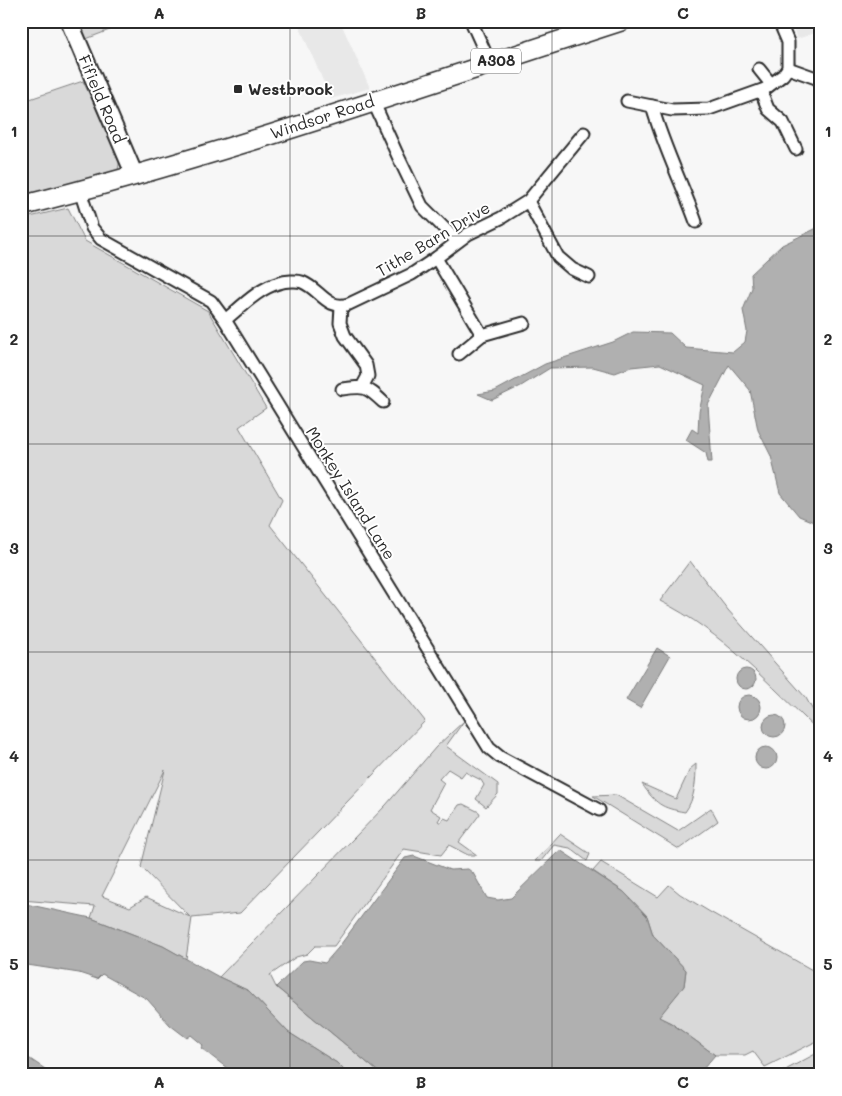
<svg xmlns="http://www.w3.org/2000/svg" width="842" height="1096" font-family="Mali,sans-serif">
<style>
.built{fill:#e8e8e8}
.green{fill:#d9d9d9;stroke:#828282;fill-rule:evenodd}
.water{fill:#b0b0b0;stroke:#7b7b7b}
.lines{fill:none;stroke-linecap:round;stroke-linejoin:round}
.street-casing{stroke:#2b2b2b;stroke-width:15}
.secondary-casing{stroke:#2b2b2b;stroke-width:20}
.primary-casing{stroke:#2b2b2b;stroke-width:22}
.street{stroke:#fff;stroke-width:11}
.secondary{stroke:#fff;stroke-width:16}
.primary{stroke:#fff;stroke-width:19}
.grid{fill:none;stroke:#2b2b2b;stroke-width:1;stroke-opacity:0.55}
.poi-dot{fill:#2b2b2b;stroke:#fff;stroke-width:2}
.labels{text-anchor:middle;stroke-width:4;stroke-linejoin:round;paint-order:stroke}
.shield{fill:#fff;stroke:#6b6b6b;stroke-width:1}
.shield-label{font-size:15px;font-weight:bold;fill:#2b2b2b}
.poi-label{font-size:16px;font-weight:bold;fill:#2b2b2b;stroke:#fff;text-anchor:start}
.street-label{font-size:16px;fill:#2b2b2b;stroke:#fff}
.neatline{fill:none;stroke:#2b2b2b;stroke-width:2}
.grid-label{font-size:16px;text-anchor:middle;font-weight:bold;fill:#2b2b2b}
</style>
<rect width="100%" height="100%" fill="#f7f7f7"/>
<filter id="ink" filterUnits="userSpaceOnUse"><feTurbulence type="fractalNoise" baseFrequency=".02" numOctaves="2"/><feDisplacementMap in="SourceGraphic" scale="10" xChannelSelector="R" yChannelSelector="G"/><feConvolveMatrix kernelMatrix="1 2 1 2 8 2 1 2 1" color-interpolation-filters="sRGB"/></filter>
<g filter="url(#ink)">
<g class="built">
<path d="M 297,21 L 340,21 L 370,88 L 331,99 Z"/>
<path d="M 790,21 L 821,21 L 821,31 L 797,39 Z"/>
</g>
<g class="green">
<path d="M 78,21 L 133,21 L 86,39 Z"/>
<path d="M 83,81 L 120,159 L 118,170 L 21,197 L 21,102 Z"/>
<path d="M 68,208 L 85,241 L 208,311 L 266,408 L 239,427 L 282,500 L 270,525 L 425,721 L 240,913 L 192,918 L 186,959 L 163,946 L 91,918 L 95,906 L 21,900 L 21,843 L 26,818 L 21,814 L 21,219 ZM 165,770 L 141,867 L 190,917 L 146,897 L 130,907 L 102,896 Z"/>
<path d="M 690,561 L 728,610 L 806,698 L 821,725 L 821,733 C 770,686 722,631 660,601 Z"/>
<path d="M 464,721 L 446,746 L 498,784 L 498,794 L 486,807 L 476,799 L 484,785 L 481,780 L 465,772 L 461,777 L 448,769 L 439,779 L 444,783 L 430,809 L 441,816 L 438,821 L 441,823 L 444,818 L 449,820 L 459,805 L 463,804 L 479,812 L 480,814 L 459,842 L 477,855 L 468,855 L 449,845 L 441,855 L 404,849 L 334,946 L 315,946 L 307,954 L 296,957 L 270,975 L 276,987 L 382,1075 L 349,1075 L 337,1063 L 288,1032 L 249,991 L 219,977 L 386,805 L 436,747 Z"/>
<path d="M 696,764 C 696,780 695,799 685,812 C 661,808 656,804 642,784 L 676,799 L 690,769 Z"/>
<path d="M 616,795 L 678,831 L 711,808 L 718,821 L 679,849 L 593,796 Z"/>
<path d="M 560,834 L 590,854 L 587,861 L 570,848 L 554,845 L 541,861 L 535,861 Z"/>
<path d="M 601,862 L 658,897 L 669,885 L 680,894 L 710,912 L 821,975 L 821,1039 L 765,1067 L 753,1051 L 745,1055 L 715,1055 L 671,1023 L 658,1017 L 684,986 L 686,970 L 653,935 L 647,916 L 624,892 L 593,871 Z"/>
<path d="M 821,1051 L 821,1075 L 776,1075 Z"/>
</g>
<g class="water">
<path d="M 820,224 L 821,525 L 799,516 L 780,493 L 771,456 L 758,430 L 750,390 L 729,365 L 708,405 L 712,462 L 708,462 L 706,453 L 686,440 L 692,429 L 698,433 L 699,412 L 705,385 L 660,364 L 631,367 L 615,373 L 593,367 L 550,368 L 521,386 L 492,400 L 478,394 L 495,391 L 545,364 L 613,342 L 633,332 L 670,333 L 686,348 L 733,352 L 745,342 L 747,331 L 743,310 L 752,288 L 751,274 L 782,245 L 815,229 Z"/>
<path d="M 657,648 L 670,656 L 640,708 L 626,700 Z"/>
<circle cx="746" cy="679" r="10"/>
<circle cx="749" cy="707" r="12"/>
<circle cx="774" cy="726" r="11"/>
<circle cx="766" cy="758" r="11"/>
<path d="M 560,850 L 624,892 L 647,916 L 653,935 L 686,970 L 684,986 L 659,1017 L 671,1023 L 715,1055 L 698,1075 L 382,1075 L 276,987 L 303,961 L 309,960 L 325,963 L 338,948 L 405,858 L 414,856 L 450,870 L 468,869 L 473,873 L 487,898 L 498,900 L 511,898 Z"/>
<path d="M 21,903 L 91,918 L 163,946 L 219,977 L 249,991 L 288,1032 L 337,1063 L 349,1075 L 236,1075 L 201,1048 L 203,1045 L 191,1035 L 187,1038 L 170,1025 L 147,999 L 102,974 L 97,979 L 79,973 L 21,964 Z"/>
<path d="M 21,1053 L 54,1075 L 21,1075 Z"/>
</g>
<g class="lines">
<defs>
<g id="street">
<path d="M 471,21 L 490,63"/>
<path d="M 788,68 L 816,78 L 821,82"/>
<path d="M 759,69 L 771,84"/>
<path d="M 761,91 L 768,109 L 783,122 L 796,149"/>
<path d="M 373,101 L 397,154 L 422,206 L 457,241"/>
<path d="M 627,101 L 672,110 L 709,109 L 765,89 L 783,75 L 788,68 L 788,42 L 779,21"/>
<path d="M 652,106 C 663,146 682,183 696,222"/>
<path d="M 80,191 L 92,228 L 101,239 L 211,301 L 225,320 L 489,748 L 500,757 L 599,810"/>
<path d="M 528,201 L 558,257 L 572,269 L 589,277"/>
<path d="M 436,258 L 482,335"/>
<path d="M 341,307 L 340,323 L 345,336 L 366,365 L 368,376 L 362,387"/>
<path d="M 225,320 C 241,307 259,288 279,283 C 285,281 297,280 302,282 C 320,289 327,311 349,304 L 412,274 L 436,258 L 468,234 L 501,218 L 528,201 L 584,133"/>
<path d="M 459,354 L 482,335 L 524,323"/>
<path d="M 342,389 C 365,386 366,386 383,402"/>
</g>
<path id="secondary" d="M 69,21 L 135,176"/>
<path id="primary" d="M 21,206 C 224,155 422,85 621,21"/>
</defs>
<use href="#street" class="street-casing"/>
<use href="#secondary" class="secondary-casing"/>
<use href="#primary" class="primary-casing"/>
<use href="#street" class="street"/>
<use href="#secondary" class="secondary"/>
<use href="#primary" class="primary"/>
</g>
</g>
<path class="grid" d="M 290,21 L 290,1075M 552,21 L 552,1075M 21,236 L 821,236M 21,444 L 821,444M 21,652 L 821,652M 21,860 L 821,860"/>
<rect class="poi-dot" x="233" y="84" width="10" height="10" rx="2.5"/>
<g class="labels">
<rect class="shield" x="471" y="48.5" width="50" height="25" rx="4"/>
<g class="shield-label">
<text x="496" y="66">A308</text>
</g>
<g class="poi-label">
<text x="248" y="95">Westbrook</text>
</g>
<g class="street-label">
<text transform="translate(102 99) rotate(67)" y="6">Fifield Road</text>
<text transform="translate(322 117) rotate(-18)" y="6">Windsor Road</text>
<text transform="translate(433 239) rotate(-31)" y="6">Tithe Barn Drive</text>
<text transform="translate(351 493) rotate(58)" y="6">Monkey Island Lane</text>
</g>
</g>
<rect width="842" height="1096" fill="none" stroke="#fff" stroke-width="55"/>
<rect x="28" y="28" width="786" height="1040" class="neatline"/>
<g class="grid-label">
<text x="159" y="19">A</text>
<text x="421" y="19">B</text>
<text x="683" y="19">C</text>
<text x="14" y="137">1</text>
<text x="828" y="137">1</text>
<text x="14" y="345">2</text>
<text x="828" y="345">2</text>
<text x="14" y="554">3</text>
<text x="828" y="554">3</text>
<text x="14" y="762">4</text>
<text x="828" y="762">4</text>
<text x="14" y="970">5</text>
<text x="828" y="970">5</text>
<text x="159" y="1088">A</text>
<text x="421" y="1088">B</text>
<text x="683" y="1088">C</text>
</g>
</svg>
